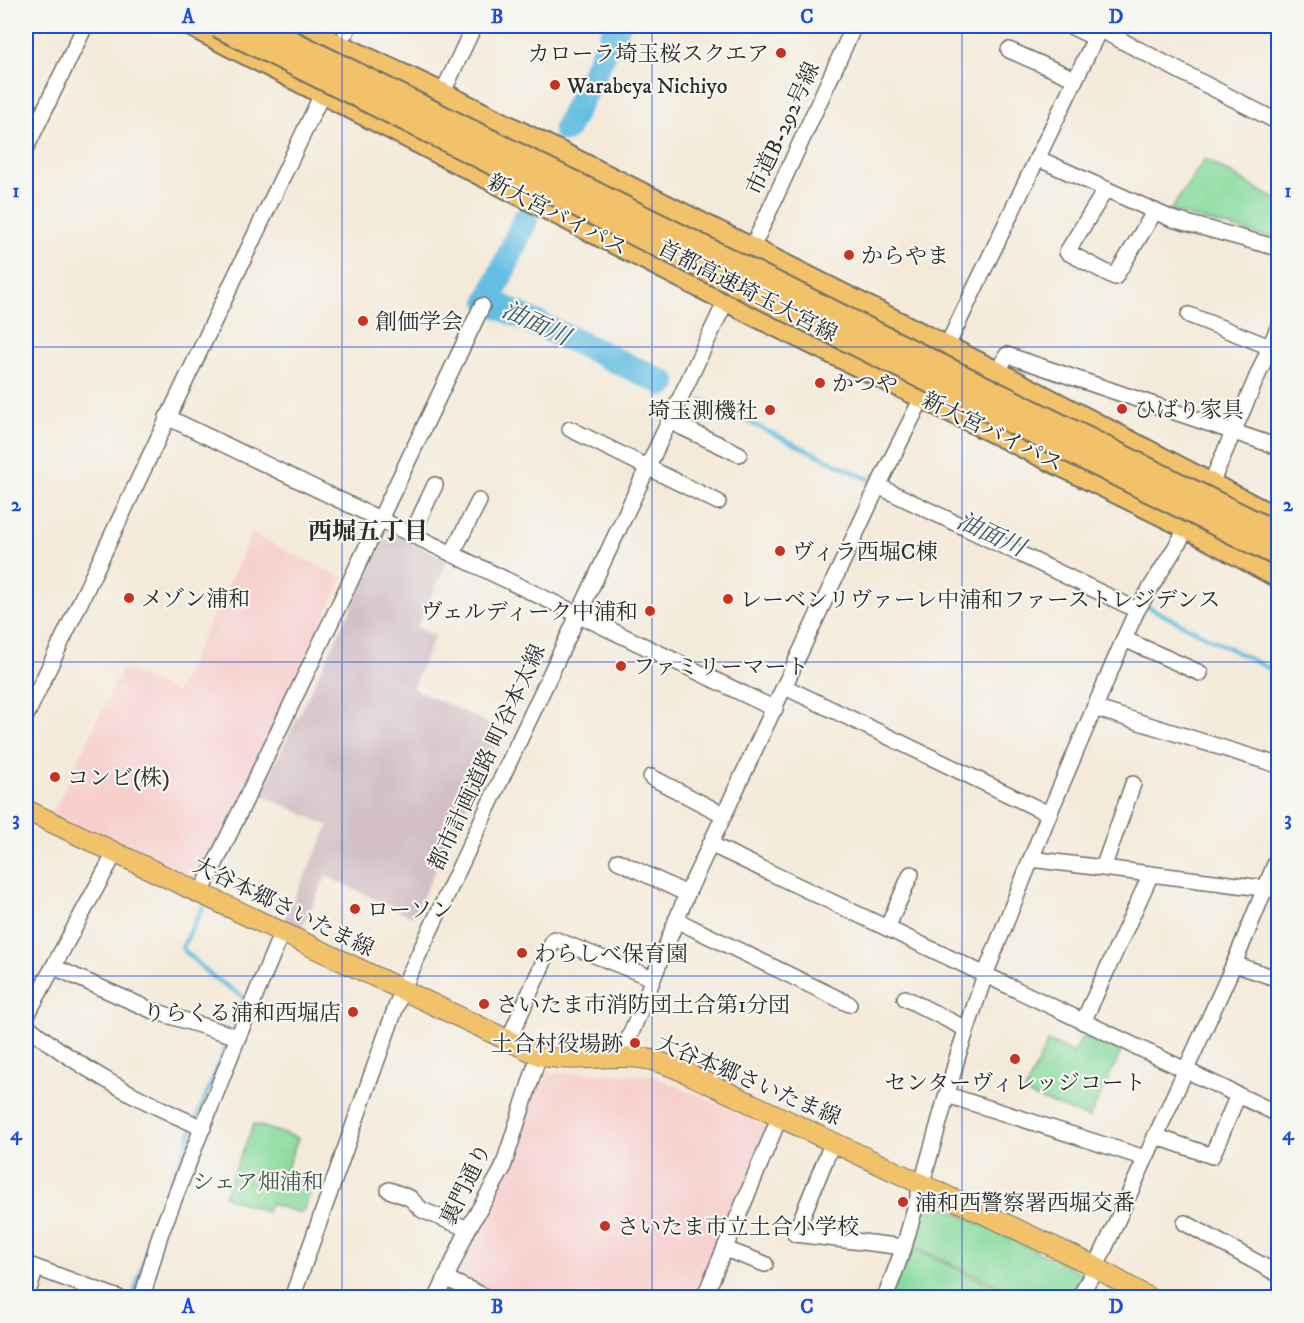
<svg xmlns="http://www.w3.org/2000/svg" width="1304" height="1323" font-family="'IM FELL DW Pica','Noto Serif JP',serif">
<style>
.built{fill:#f7d0ce}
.industrial{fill:#d2bec4}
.green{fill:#86da9b;stroke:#588263;stroke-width:1.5}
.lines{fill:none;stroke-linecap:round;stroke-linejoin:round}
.stream{stroke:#63bee1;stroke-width:4.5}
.river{stroke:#63bee1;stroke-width:26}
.minor-casing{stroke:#716e68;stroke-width:18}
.major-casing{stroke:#716e68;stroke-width:22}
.highway-casing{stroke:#716e68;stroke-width:26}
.minor{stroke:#fff;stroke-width:15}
.major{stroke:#f2c26a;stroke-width:20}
.highway{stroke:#f2c26a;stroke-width:22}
.highway-bridge-casing{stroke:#716e68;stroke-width:26;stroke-linecap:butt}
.highway-bridge{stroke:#f2c26a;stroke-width:22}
.grid{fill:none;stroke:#1d4ed8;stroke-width:1.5;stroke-opacity:0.55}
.poi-dot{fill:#c8321e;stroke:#f6f6f2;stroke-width:2}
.labels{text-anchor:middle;stroke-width:4.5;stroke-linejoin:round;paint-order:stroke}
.poi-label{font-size:22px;fill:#2b2b2b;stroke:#f6f6f2;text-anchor:start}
.street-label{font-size:22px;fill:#2b2b2b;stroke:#f6f6f2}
.park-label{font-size:22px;fill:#425747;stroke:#f6f6f2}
.water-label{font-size:24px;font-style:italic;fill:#3c5762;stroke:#f6f6f2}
.neighbourhood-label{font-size:24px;font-weight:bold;fill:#2b2b2b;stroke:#f6f6f2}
.neatline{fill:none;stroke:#1d4ed8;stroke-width:2}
.grid-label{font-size:20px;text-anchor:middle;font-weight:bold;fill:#1d4ed8}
</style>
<rect width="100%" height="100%" fill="#f6f6f2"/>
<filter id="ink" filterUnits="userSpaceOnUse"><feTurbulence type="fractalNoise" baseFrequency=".0167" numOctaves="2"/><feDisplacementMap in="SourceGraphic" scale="12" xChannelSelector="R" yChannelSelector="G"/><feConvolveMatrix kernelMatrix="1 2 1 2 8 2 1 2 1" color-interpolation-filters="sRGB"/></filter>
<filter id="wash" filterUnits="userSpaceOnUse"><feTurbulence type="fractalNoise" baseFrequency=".008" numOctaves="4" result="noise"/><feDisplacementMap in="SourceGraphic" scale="24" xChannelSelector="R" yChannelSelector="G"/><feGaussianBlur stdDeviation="1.35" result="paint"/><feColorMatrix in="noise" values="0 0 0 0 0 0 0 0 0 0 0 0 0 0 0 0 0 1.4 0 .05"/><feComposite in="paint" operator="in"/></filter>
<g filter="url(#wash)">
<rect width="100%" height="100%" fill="#f4ead9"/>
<g class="built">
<path d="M 252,534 L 343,578 L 197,884 L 52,815 L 122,668 L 176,693 Z"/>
<path d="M 539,1072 L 652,1075 L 771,1128 L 700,1297 L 495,1297 L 454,1280 L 506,1173 Z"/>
</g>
<path class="industrial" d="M 389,531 L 448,560 L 417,627 L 435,636 L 412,688 L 503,730 L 413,917 L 326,876 L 300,931 L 282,923 L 329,826 L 260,794 Z"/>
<g class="green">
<path d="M 1205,159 L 1278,201 L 1278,240 L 1170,211 Z"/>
<path d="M 1084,1034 L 1122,1050 L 1089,1118 L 1024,1093 L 1048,1041 L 1074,1053 Z"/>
<path d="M 254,1124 L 298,1138 L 284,1176 L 313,1186 L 302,1213 L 270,1204 L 267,1212 L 224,1196 Z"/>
<path d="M 925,1197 L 1083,1274 L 1070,1297 L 999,1297 L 1004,1288 L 911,1245 Z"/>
<path d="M 910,1247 L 1000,1289 L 996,1297 L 889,1298 Z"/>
</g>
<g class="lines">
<g class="stream">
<path d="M 491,308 L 494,303"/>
<path d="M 702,400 L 877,483"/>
<path d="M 1144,605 L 1278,673"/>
<path d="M 203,907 L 182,948 L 209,974 L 246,999 L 235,1026"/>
<path d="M 133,1298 C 157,1209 194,1126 228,1042"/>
</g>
<g class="river">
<path d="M 566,129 L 617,26"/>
<path d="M 525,220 L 489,301 L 664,383"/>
</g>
</g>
</g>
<g filter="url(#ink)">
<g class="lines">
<defs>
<g id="minor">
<path d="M 1070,26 L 1095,38"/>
<path d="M 1099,29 L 1278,122"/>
<path d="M 346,32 L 349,26"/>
<path d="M 1009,50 L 1075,79"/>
<path d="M 442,94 L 474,26"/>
<path d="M 26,148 L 85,26"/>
<path d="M 1037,158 L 1172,219 L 1278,248"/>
<path d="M 1106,189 L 1067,252 L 1115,277 L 1155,211"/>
<path d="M 748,257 L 854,26"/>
<path d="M 1189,315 L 1270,347"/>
<path d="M 946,348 L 1101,26"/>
<path d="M 997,373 L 1007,355 L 1278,447"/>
<path d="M 167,417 L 775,709"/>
<path d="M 669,421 L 739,454"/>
<path d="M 570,429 L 718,502"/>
<path d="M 878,486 L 1137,610"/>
<path d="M 1210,486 L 1278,328"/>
<path d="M 412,534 L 435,485"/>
<path d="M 452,554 L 479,501"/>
<path d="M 1124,639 L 1200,673"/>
<path d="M 785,687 L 1049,814"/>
<path d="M 1094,708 L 1278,765"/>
<path d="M 26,716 L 323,92"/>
<path d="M 651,777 L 724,815"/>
<path d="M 710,844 L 1278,1114"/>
<path d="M 1031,859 L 1278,890"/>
<path d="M 618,861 L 687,894"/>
<path d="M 1103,868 L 1133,784"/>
<path d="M 201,893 L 482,306"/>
<path d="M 676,920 L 849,1004"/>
<path d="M 887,928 L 911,874"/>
<path d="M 1234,964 L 1278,979"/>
<path d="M 54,967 L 151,1010 L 238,1037"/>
<path d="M 905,998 L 966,1029"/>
<path d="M 26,1017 L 115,853"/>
<path d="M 1083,1022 L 1151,874"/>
<path d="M 26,1025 C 80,1069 139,1100 203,1128"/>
<path d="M 508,1041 L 554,939 L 652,978"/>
<path d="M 621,1058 L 687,894 L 878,486 L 923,396"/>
<path d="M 947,1095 L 1145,1158"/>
<path d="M 1155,1136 L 1212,1156 L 1238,1095"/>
<path d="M 833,1141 L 795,1234 L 904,1247"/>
<path d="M 389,1190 L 410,1198 L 422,1210 L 468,1229"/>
<path d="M 1185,1223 L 1278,1274"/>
<path d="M 725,1249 L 765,1264"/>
<path d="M 26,1264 L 119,1298"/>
<path d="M 445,1278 L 488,1298"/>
<path d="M 26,1298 L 36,1268"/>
<path d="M 142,1298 L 160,1235 L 238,1037 L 282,932"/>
<path d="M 292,1298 L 402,990 L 730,292"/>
<path d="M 437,1298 L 468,1229 L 502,1170 L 539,1055"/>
<path d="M 704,1298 L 780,1116"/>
<path d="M 885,1298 L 904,1247 L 958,1055 L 985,975 L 1049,814 L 1124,639 L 1137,610 L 1188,527"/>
<path d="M 1079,1298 L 1096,1267 L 1234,964 L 1278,857"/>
</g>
<path id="major" d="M 26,810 L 539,1055 C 573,1063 606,1054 641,1058 C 665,1061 688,1074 710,1084 L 1088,1263 L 1149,1298"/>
<g id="highway">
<path d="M 193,26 L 756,315 L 1188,527 L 1278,576"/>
<path d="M 296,26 L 442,94 L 751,249 L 997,373 L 1278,520"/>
</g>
</defs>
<use href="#minor" class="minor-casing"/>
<use href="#major" class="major-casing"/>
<use href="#highway" class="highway-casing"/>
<use href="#minor" class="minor"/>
<use href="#major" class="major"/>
<use href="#highway" class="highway"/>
<defs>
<g id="highway-bridge">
<path d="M 218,26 L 1278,555"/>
<path d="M 260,26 L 1278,534"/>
</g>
</defs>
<use href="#highway-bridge" class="highway-bridge-casing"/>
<use href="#highway-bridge" class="highway-bridge"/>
</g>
</g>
<path class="grid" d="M 342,26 L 342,1298M 652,26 L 652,1298M 962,26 L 962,1298M 26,347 L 1278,347M 26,662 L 1278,662M 26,976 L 1278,976"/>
<g class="poi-dot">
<circle cx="781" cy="53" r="6"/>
<circle cx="555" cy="85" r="6"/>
<circle cx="849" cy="255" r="6"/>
<circle cx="363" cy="321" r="6"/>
<circle cx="820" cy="383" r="6"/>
<circle cx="1122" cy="409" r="6"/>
<circle cx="770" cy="410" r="6"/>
<circle cx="780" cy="551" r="6"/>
<circle cx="129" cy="598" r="6"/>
<circle cx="728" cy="599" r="6"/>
<circle cx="650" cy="611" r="6"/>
<circle cx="621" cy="666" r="6"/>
<circle cx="55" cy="777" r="6"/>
<circle cx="355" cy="909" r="6"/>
<circle cx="522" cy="953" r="6"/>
<circle cx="484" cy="1004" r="6"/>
<circle cx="353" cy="1012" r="6"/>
<circle cx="635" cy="1043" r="6"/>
<circle cx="1015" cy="1059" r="6"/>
<circle cx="903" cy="1202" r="6"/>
<circle cx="605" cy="1226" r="6"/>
</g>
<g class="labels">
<g class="poi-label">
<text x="769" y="61" text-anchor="end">カローラ埼玉桜スクエア</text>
<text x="567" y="93">Warabeya Nichiyo</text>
<text x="861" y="263">からやま</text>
<text x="375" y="329">創価学会</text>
<text x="832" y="391">かつや</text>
<text x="1134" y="417">ひばり家具</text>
<text x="758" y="418" text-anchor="end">埼玉測機社</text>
<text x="792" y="559">ヴィラ西堀C棟</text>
<text x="141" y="606">メゾン浦和</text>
<text x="740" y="607">レーベンリヴァーレ中浦和ファーストレジデンス</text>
<text x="638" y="619" text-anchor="end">ヴェルディーク中浦和</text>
<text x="633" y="674">ファミリーマート</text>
<text x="67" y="785">コンビ(株)</text>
<text x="367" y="917">ローソン</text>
<text x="534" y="961">わらしべ保育園</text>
<text x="496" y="1012">さいたま市消防団土合第1分団</text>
<text x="341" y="1020" text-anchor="end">りらくる浦和西堀店</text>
<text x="623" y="1051" text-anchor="end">土合村役場跡</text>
<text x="1015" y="1090" text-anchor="middle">センターヴィレッジコート</text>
<text x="915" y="1210">浦和西警察署西堀交番</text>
<text x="617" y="1234">さいたま市立土合小学校</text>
</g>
<g class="street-label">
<text transform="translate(782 128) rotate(-65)" y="8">市道B-292号線</text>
<text transform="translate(558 214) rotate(27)" y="8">新大宮バイパス</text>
<text transform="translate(748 290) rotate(27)" y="8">首都高速埼玉大宮線</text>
<text transform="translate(993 431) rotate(26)" y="8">新大宮バイパス</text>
<text transform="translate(486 757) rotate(-65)" y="8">都市計画道路 町谷本太線</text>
<text transform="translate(284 906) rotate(26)" y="8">大谷本郷さいたま線</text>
<text transform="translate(749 1079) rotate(23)" y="8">大谷本郷さいたま線</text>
<text transform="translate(465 1184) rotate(-64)" y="8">裏門通り</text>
</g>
<g class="park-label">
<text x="258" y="1189">シェア畑浦和</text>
</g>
<g class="water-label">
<text transform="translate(536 323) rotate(25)" y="8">油面川</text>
<text transform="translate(991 534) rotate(25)" y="8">油面川</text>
</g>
<g class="neighbourhood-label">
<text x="368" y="539">西堀五丁目</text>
</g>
</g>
<rect width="1304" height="1323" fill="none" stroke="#f6f6f2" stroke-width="66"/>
<rect x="33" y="33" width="1238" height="1257" class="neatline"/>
<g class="grid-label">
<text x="188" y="23">A</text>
<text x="497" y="23">B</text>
<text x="807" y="23">C</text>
<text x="1116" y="23">D</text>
<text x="16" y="197">1</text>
<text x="1288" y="197">1</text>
<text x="16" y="511">2</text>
<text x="1288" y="511">2</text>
<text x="16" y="825">3</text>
<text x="1288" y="825">3</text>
<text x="16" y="1140">4</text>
<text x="1288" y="1140">4</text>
<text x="188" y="1313">A</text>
<text x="497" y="1313">B</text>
<text x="807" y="1313">C</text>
<text x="1116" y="1313">D</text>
</g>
</svg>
